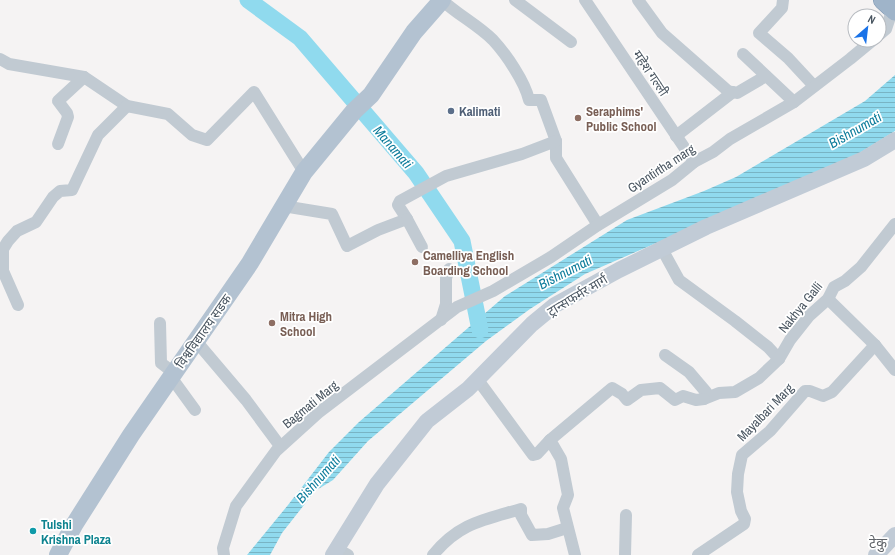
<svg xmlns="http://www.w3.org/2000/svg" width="895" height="555" font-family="'Archivo Narrow','Noto Sans Devanagari',sans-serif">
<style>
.water{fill:url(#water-rules)}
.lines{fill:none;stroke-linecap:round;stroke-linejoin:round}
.river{stroke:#90daee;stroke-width:17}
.trunk-casing{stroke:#7690ad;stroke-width:20}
.minor{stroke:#c1cad2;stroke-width:12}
.secondary{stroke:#c1cbd6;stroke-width:16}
.primary{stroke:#b3c2d1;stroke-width:18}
.trunk{stroke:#9fb4c9;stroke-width:19}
.service-dot{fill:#5c6f8a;stroke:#fff;stroke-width:1.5}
.education-dot{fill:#8d6e63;stroke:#fff;stroke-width:1.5}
.culture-dot{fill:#0f9aa8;stroke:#fff;stroke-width:1.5}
.labels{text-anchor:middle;stroke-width:3.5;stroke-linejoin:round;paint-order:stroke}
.street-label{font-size:13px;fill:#4a5661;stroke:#fff}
.service-label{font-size:13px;font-weight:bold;fill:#4e5e75;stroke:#fff;text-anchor:start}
.education-label{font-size:13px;font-weight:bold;fill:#785e54;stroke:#fff;text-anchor:start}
.culture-label{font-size:13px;font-weight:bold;fill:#0d838f;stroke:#fff;text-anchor:start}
.water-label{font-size:14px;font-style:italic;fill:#0c7c9b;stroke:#fff}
.neighbourhood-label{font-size:14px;fill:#5f6368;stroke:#fff}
</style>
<defs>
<pattern id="water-rules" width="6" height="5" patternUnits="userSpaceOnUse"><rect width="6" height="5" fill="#90daee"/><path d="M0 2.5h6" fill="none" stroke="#78b4c4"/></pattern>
</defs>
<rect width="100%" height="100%" fill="#f5f3f3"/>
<path class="water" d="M 895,75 L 895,131 L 850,159 L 585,274 L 530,309 L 486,341 L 434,385 L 368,441 L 333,480 L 315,491 L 282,533 L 270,555 L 247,555 L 288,505 L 329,452 L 359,422 L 505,296 L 627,220 L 704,191 L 736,177 L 865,101 Z"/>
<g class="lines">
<path class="river" d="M 248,0 L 300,38 L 416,173 L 462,241 L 480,330"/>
<defs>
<path id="trunk" d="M 883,0 L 895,11"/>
</defs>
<use href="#trunk" class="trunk-casing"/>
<g class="minor">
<path d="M 442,0 C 458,15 478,25 493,40 C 506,54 525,82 529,100 L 541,100 L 556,141 L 556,158 L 598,225"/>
<path d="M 515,0 L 571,42"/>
<path d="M 585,0 L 694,162"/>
<path d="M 638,0 L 662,33 L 728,91 L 737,93 L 766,76"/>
<path d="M 783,0 L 782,8 L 759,33 L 788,58 L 814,86"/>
<path d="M 879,35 L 886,29 L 891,14 L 886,5"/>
<path d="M 743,54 L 794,102"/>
<path d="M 0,59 L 9,64 L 84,77 L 127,106 L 168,114 L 192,135 L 207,140 L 254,92 L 304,172"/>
<path d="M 676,136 L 733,92"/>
<path d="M 58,144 L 68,117 L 67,113 L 58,101 L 84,77"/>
<path d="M 283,206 L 332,214 L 347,246 L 378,230 L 407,219 L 398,205 L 400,201 L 446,176 L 522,154 L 556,141"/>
<path d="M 407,219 L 422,247"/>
<path d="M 662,249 L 679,280 L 735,321 L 768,347 L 779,359 L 759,378 L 735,392 L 719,393 L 704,399 L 706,392 L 689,372 L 665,355"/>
<path d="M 828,299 L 875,345 L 895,370"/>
<path d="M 18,305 L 3,271 L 3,249 L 8,241 L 17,231 L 36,222 L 53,197 L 60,191 L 72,190 L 98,135 L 127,106"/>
<path d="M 441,320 L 446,304 L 446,278 L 449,269"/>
<path d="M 160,323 L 161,363 L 174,373"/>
<path d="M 196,341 L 246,400 L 280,446"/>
<path d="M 779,359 L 790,340 L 809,316 L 828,299 L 834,287 L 845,281 L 861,267 L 895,224"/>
<path d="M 171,377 L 195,410"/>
<path d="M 478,380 L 533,455 L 537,454 L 550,440"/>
<path d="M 337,549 L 348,555"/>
<path d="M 224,555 L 223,548 L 236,506 L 276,451 L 318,413 L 457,307 L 493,291 L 551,257 L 598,225 L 672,180 L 694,162 L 713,152 L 730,139 L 794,102 L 850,59 L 873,40"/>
<path d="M 433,555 C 459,523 483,520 521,509 L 521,515 L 532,535 L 548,534 L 567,528"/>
<path d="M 575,555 L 563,508 L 568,495 L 561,459 L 550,440 L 612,388 L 622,394 L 627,400 L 641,390 L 660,388 L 675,400 L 683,396 L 696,400 L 704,399"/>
<path d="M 625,555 L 626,515"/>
<path d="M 698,555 L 744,524 L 745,519 L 741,511 L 737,492 L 738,474 L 742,455 L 770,431 L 805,391 L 810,391 L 823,396 L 832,392 L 875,345"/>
</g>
<g class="secondary">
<path d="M 333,555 L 377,484 L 427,421 L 468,389 L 532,324 L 555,305 L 619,270 L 706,227 L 864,159 L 895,140"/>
<path d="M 876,555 L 895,535"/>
</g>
<path class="primary" d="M 58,555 L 74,525 L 131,435 L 250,263 L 304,172 L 354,111 L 371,95 L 414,32 L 442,0"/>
<use href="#trunk" class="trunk"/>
</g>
<circle class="service-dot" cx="451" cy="111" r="4"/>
<g class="education-dot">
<circle cx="578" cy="118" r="4"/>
<circle cx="415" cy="262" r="4"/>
<circle cx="272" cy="323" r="4"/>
</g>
<circle class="culture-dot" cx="33" cy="531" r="4"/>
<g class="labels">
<g class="street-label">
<text transform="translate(651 73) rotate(56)" y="5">महेश गल्ली</text>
<text transform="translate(661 168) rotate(-33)" y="5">Gyantirtha marg</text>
<text transform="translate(577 295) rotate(-31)" y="5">ट्रान्सफर्मर मार्ग</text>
<text transform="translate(800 307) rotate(-51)" y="5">Nakhya Galli</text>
<text transform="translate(203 331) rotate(-55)" y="5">विश्वविद्यालय सडक</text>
<text transform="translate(310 404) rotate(-39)" y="5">Bagmati Marg</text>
<text transform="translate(765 412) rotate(-46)" y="5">Mayalbari Marg</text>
</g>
<g class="service-label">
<text x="459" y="116">Kalimati</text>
</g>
<g class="education-label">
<text x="586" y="116">Seraphims'<tspan x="586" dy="15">Public School</tspan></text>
<text x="423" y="260">Camelliya English<tspan x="423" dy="15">Boarding School</tspan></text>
<text x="280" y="321">Mitra High<tspan x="280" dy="15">School</tspan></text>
</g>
<g class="culture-label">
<text x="41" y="529">Tulshi<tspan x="41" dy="15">Krishna Plaza</tspan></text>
</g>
<g class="water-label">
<text transform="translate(855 130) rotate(-30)" y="5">Bishnumati</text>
<text transform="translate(393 147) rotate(49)" y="5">Manamati</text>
<text transform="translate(565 272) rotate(-27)" y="5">Bishnumati</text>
<text transform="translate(318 479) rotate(-48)" y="5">Bishnumati</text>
</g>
<g class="neighbourhood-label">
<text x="878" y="548">टेकु</text>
</g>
</g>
<g transform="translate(867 28) rotate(28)"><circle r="19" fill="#ffffff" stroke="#b7bbc0"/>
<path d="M0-3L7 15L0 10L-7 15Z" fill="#1a73e8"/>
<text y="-6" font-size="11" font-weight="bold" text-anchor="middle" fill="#4a5661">N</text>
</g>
</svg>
